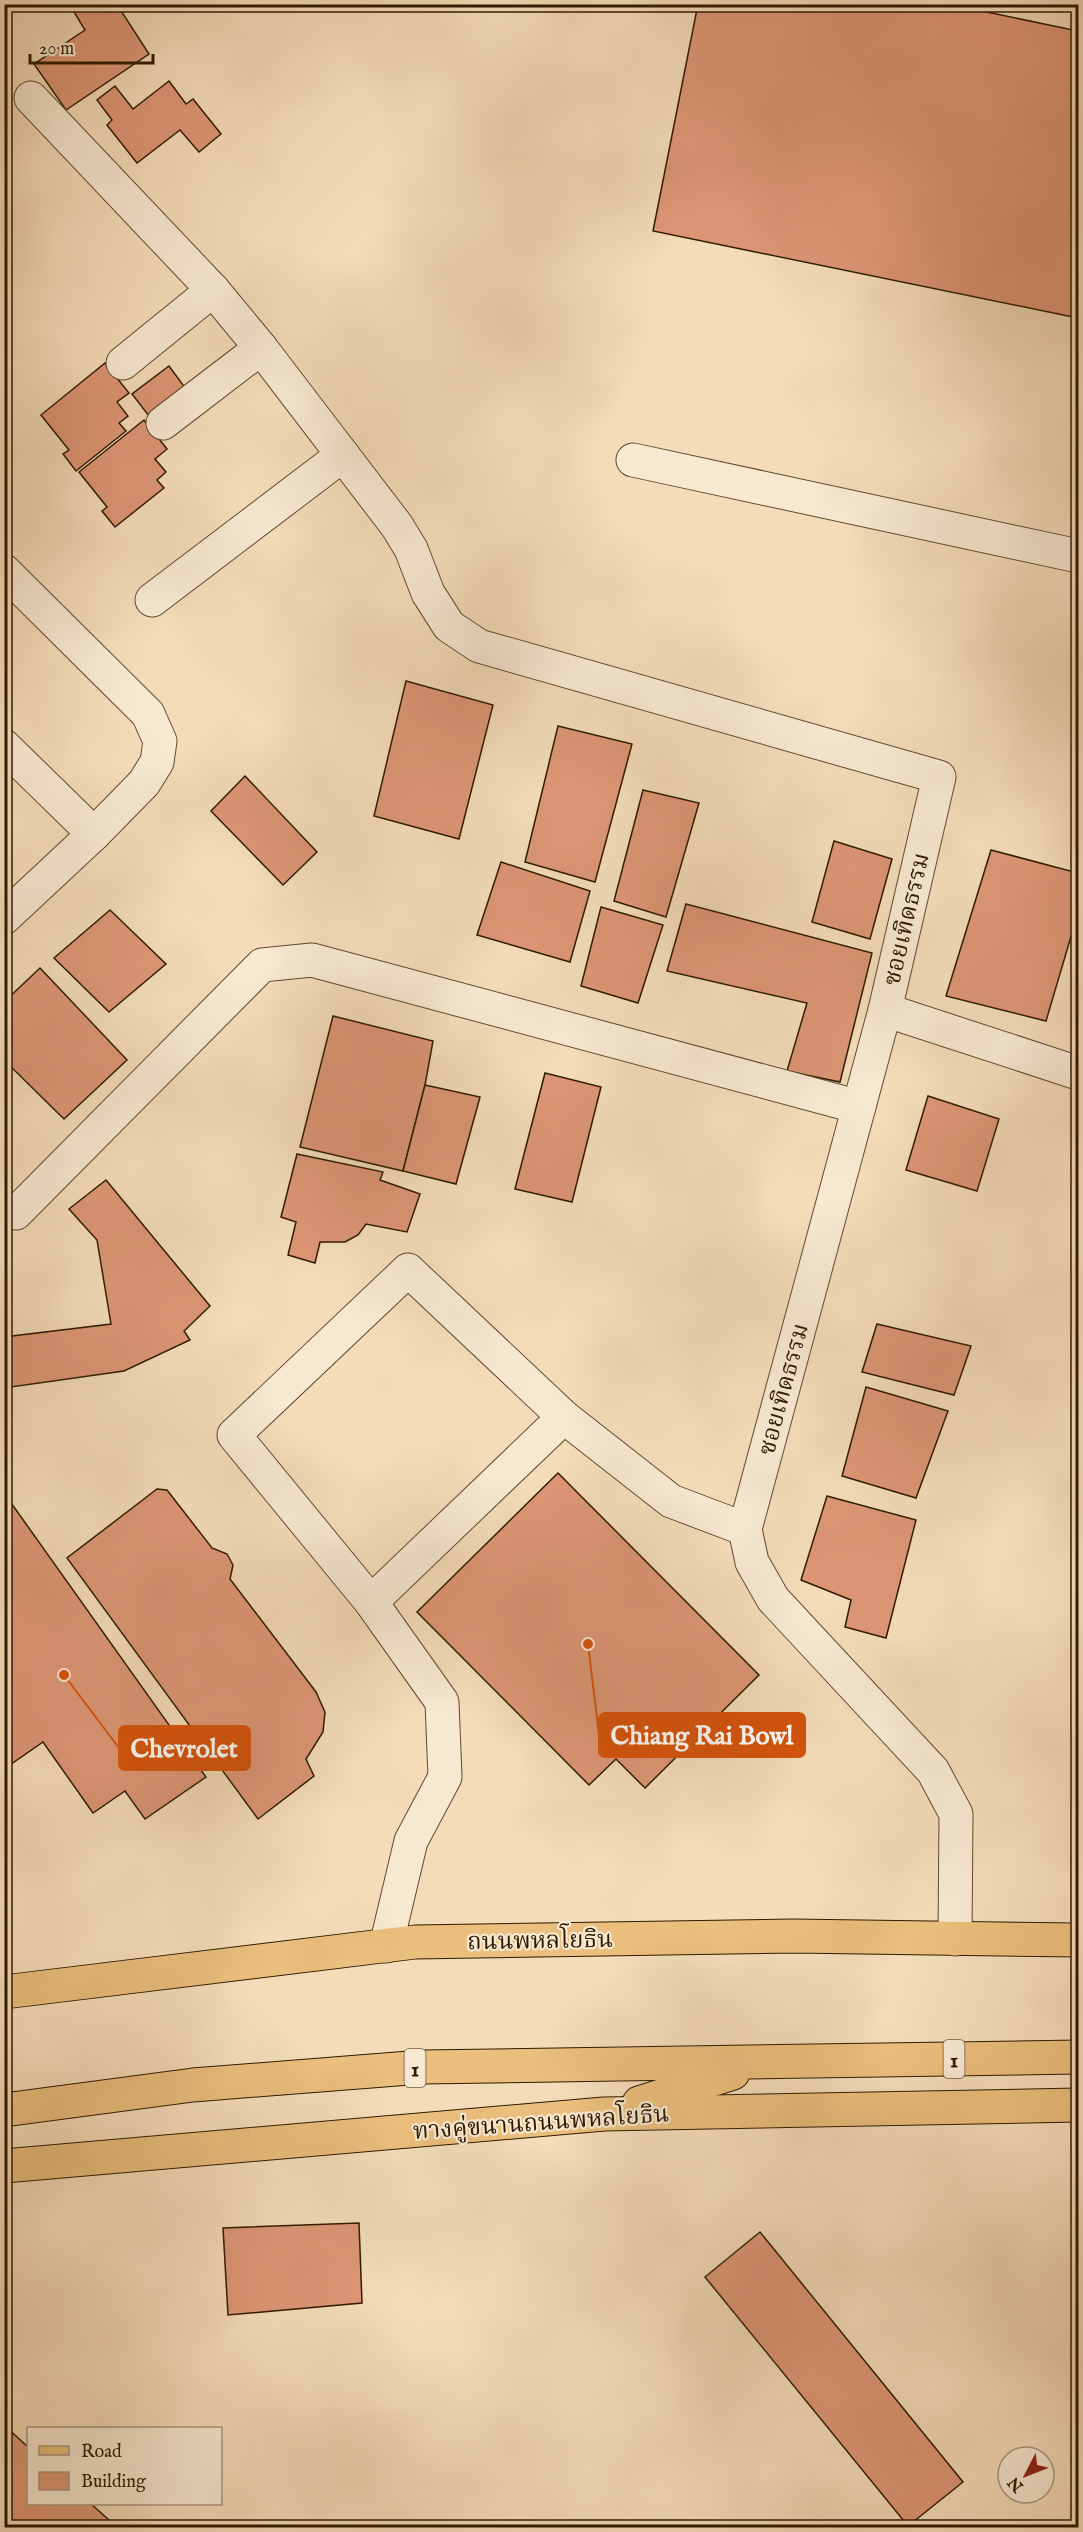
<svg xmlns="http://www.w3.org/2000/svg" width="1083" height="2532" font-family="'IM FELL English','Noto Serif Thai',serif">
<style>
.building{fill:#dd9675;stroke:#2e1a00;stroke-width:1.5}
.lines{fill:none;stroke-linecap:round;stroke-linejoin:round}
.minor-casing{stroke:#604a2e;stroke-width:35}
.major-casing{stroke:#2e1a00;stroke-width:35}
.minor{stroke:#f8e8d2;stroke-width:33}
.major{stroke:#eabe7c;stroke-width:33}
.labels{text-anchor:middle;stroke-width:4.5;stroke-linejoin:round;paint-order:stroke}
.shield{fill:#f8e8d2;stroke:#6b583f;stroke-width:1.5}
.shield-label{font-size:22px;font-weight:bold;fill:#2e1a00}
.street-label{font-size:24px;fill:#2e1a00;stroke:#f8e8d2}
.leader{fill:none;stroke:#d5530b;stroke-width:2}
.callout-dot{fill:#d5530b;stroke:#f8e8d2;stroke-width:2}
.callout{fill:#d5530b;stroke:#d5530b;stroke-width:2}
.callout-label{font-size:26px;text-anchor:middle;font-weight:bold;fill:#fff}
</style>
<rect width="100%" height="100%" fill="#f4dcb9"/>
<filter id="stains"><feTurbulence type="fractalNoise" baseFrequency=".00333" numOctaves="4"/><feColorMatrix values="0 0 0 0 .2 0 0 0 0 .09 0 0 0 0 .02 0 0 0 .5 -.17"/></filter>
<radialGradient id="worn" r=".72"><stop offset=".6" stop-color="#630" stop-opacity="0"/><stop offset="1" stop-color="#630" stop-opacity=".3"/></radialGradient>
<g class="building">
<path d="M 85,4 L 106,4 L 110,11 L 118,6 L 149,54 L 66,110 L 34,64 L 85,30 L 74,12 Z"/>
<path d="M 698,4 L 948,4 L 1078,31 L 1078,318 L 653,231 Z"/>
<path d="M 169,81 L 186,104 L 193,99 L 221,134 L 199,152 L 180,130 L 137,163 L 107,125 L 112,120 L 97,100 L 115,86 L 133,109 Z"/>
<path d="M 105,363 L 129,393 L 117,402 L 128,416 L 119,423 L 126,431 L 76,471 L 63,454 L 69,450 L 41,415 Z"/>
<path d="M 169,366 L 186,389 L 149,416 L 132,394 Z"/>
<path d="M 144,420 L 167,449 L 155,459 L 166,472 L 157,480 L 164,488 L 115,527 L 102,511 L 107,507 L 79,472 Z"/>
<path d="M 406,681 L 493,705 L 459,839 L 374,816 Z"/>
<path d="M 558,726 L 632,744 L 595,882 L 525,862 Z"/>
<path d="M 245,776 L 317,852 L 283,885 L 211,811 Z"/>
<path d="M 643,790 L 699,803 L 666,917 L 614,901 Z"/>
<path d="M 834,841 L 892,859 L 870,939 L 812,922 Z"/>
<path d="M 991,850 L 1078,873 L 1078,913 L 1046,1021 L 946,996 Z"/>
<path d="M 501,862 L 590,891 L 570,962 L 477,935 Z"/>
<path d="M 686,904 L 872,953 L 840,1082 L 787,1071 L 807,1003 L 667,971 Z"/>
<path d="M 601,907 L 663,925 L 638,1003 L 581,986 Z"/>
<path d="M 110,910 L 166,964 L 109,1012 L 54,958 Z"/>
<path d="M 40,968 L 127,1060 L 64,1119 L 4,1060 L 4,1002 Z"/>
<path d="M 333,1016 L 433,1041 L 425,1085 L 403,1171 L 300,1147 Z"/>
<path d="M 545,1073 L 601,1087 L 572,1202 L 515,1189 Z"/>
<path d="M 425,1085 L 480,1097 L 456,1184 L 403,1171 Z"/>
<path d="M 928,1096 L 999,1119 L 977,1191 L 906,1170 Z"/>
<path d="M 297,1154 L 383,1172 L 380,1180 L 420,1194 L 407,1232 L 366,1224 L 358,1235 L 345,1242 L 320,1242 L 315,1263 L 288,1255 L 296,1222 L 281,1217 Z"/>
<path d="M 106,1180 L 210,1306 L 184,1331 L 190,1340 L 124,1371 L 4,1388 L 4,1337 L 111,1324 L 97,1240 L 69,1209 Z"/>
<path d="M 877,1324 L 971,1346 L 954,1395 L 862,1372 Z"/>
<path d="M 866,1387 L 948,1411 L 916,1498 L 842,1476 Z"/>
<path d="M 558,1473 L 759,1675 L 645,1788 L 616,1759 L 589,1785 L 417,1612 Z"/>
<path d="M 157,1489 L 167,1490 L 212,1548 L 227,1554 L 233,1565 L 230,1579 L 316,1692 L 325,1712 L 323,1732 L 306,1759 L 314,1776 L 258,1819 L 67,1558 Z"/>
<path d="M 4,1493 L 206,1777 L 145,1819 L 125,1791 L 93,1813 L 43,1742 L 4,1769 Z"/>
<path d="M 827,1496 L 916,1520 L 886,1638 L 845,1627 L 851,1600 L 801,1580 Z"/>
<path d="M 359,2223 L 362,2303 L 228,2315 L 223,2228 Z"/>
<path d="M 760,2232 L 963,2482 L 908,2526 L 705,2277 Z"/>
<path d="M 4,2425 L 28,2447 L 28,2504 L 91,2504 L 118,2528 L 4,2528 Z"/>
</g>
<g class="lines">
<defs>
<g id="minor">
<path d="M 31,98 L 213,290 L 261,348 L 397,526 L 411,549 L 428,593 L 449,626 L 479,646 L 939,777 L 885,1010 L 745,1529 L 752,1562 L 773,1599 L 933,1771 L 956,1814 L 955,1939"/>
<path d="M 123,363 L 213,290"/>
<path d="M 163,423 L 261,348"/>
<path d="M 633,460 L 1078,556"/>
<path d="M 4,571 L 148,714 L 160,741 L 157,762 L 144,783 L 94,834 L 4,918"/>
<path d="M 152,600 L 343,455"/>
<path d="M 4,746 L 94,834"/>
<path d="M 885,1010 L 1078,1073"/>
<path d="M 16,1213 L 262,965 L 312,960 L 859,1107"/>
<path d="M 371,1602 L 564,1417"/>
<path d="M 386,1946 L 411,1841 L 445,1777 L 442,1702 L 371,1602 L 234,1435 L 408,1270 L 564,1417 L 671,1501 L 745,1529"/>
</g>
<g id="major">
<path d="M 4,1992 L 415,1942 L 793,1936 L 1078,1940"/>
<path d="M 639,2103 L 733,2073"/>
<path d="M 4,2110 L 193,2085 L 422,2067 L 1078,2057"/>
<path d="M 4,2166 L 604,2114 L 1078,2105"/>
</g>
</defs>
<use href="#minor" class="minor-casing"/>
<use href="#major" class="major-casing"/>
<use href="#minor" class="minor"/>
<use href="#major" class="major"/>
</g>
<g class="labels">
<g class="shield">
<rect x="943.5" y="2040" width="21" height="38" rx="4.5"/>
<rect x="404.5" y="2049" width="21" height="38" rx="4.5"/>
</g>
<g class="shield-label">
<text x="954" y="2067">1</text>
<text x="415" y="2076">1</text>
</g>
<g class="street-label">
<text transform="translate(906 919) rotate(-77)" y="8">ซอยเทิดธรรม</text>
<text transform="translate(783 1389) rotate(-75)" y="8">ซอยเทิดธรรม</text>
<text transform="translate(540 1940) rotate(-1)" y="8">ถนนพหลโยธิน</text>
<text transform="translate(541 2122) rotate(-4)" y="8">ทางคู่ขนานถนนพหลโยธิน</text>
</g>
</g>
<path class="leader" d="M588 1644L599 1735M64 1675L119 1748"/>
<g class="callout-dot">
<circle cx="588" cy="1644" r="6"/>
<circle cx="64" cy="1675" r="6"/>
</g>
<g class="callout">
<rect x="599" y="1713" width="206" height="44" rx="6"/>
<rect x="119" y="1726" width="131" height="44" rx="6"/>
</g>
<g class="callout-label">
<text x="702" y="1744">Chiang Rai Bowl</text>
<text x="184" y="1757">Chevrolet</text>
</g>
<rect width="1083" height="2532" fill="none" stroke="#f4dcb9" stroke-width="24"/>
<rect x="6" y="6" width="1071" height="2520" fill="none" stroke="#2e1a00" stroke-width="3"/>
<rect x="12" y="12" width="1059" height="2508" fill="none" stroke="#2e1a00" stroke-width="1.5"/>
<rect x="27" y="2427" width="195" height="78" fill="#f8e8d2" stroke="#a7967e" stroke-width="1.5"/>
<rect x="39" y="2446" width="30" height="9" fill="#eabe7c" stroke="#a7967e" stroke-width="1.5"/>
<text x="81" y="2457" font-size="18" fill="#2e1a00">Road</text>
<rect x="39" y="2472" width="30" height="18" fill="#dd9675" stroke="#a7967e" stroke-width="1.5"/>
<text x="81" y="2487" font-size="18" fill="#2e1a00">Building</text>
<g transform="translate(1026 2475) rotate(228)"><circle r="28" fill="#f8e8d2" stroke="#a7967e" stroke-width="1.5"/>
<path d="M0-4.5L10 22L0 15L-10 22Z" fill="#8f2418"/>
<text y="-9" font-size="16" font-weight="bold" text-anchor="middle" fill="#2e1a00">N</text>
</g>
<path d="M30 54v9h123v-9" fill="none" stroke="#2e1a00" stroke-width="3"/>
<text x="39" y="54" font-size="18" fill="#2e1a00" stroke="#f8e8d2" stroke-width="4.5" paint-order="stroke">20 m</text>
<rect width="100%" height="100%" filter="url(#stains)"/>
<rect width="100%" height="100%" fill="url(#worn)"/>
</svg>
